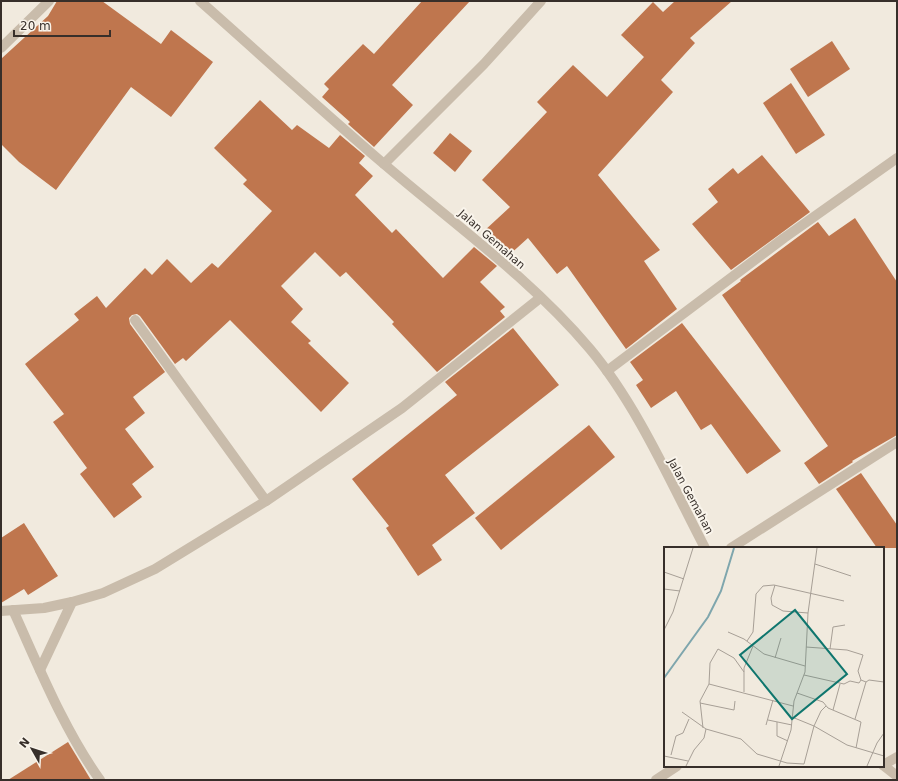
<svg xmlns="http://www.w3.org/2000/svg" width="898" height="781" font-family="'DejaVu Sans',sans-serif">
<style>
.building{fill:#bf764e}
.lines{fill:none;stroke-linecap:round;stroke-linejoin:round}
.street{stroke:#c9bcab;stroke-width:10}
.labels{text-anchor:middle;stroke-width:4;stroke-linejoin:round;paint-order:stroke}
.street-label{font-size:11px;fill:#372f2a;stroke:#f9f4eb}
.inset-river{fill:none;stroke:#7fa6ad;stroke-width:2}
.inset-road{fill:none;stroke:#a79f96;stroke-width:1}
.view{fill:#0f766e;fill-opacity:0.15;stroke:#0f766e;stroke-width:2}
.inset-edge{fill:none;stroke:#372f2a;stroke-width:2}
</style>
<rect width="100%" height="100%" fill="#f1eade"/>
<g class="building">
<path d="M 57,1 L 102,1 L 161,44 L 171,30 L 213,62 L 171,117 L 131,87 L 56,190 L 19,162 L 1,144 L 1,59 L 48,16 Z"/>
<path d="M 422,1 L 470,1 L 392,85 L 413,105 L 374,147 L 348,124 L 350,122 L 322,97 L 329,89 L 324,84 L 363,44 L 374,54 Z"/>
<path d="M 675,1 L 732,1 L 690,38 L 695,43 L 661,80 L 673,92 L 598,175 L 660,250 L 644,261 L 677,309 L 626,349 L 567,266 L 557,274 L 528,238 L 507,257 L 484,238 L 487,234 L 484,231 L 510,207 L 482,180 L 547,112 L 537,102 L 573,65 L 607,97 L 644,57 L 621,35 L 653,2 L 663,12 Z"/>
<path d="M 832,41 L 850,69 L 808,97 L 790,69 Z"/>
<path d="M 791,83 L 825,135 L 796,154 L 763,103 Z"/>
<path d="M 260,100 L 292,130 L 297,125 L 329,148 L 340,135 L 365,156 L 359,163 L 373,176 L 355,195 L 392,233 L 396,229 L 443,278 L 474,247 L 497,266 L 480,282 L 505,307 L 500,311 L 505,317 L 437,372 L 392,324 L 394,322 L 346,272 L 340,277 L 315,252 L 281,286 L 303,309 L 291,322 L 311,341 L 308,343 L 349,383 L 321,412 L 230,320 L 186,361 L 183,358 L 175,364 L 140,316 L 137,314 L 132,315 L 129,318 L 130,324 L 165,372 L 133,397 L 145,413 L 125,429 L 154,467 L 132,484 L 142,497 L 114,518 L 80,474 L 87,468 L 53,422 L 64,414 L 25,364 L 79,320 L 74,314 L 97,296 L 106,308 L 145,268 L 152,275 L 167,259 L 191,283 L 212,263 L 218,268 L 272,211 L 243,184 L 247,180 L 214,148 Z"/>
<path d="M 450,133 L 472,151 L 455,172 L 433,153 Z"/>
<path d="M 762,155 L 810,212 L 731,270 L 692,224 L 718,202 L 708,189 L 733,168 L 738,174 Z"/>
<path d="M 855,218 L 897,282 L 897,435 L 852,461 L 853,462 L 819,484 L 804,463 L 828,446 L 722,295 L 741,281 L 740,280 L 818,222 L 829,236 Z"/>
<path d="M 682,323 L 781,451 L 747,474 L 711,424 L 701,430 L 676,391 L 651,408 L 636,385 L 643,380 L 630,362 Z"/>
<path d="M 513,328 L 559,385 L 445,475 L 475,513 L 432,545 L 442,560 L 418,576 L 386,528 L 389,526 L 352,479 L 457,395 L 445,382 Z"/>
<path d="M 589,425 L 615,457 L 501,550 L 475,518 Z"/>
<path d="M 861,473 L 897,525 L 897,548 L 877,548 L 836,489 Z"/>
<path d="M 24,523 L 58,576 L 28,595 L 24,589 L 1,603 L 1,538 Z"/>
<path d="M 68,742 L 91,780 L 8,780 Z"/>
</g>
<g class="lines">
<g class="street">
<path d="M 200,1 C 261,55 322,111 384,164 C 454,224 530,278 590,349 C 637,405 671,483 705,548"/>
<path d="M 1,48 L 49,1"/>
<path d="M 384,164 L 484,64 L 541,1"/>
<path d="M 135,320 L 266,501"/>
<path d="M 607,371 L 784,238 L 897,158"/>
<path d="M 731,548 L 897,442"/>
<path d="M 13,610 C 39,667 63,728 100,780"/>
<path d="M 1,611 L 44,608 L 72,602 L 103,593 L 155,569 L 266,501 L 402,408 L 540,298"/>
<path d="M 40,670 L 72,602"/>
<path d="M 883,765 L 897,776"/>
<path d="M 883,765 L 897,757"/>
<path d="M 656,780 L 677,766"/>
</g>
</g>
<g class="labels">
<g class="street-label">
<text transform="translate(492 239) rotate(41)" y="4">Jalan Gemahan</text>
<text transform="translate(691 496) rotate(62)" y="4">Jalan Gemahan</text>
</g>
</g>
<g transform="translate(664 547)">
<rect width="220" height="220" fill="#f1eade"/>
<path class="inset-river" d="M 0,131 L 44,70 L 57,44 L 70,1"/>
<path class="inset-road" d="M 151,17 L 187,29M 0,25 L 20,32M 111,38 L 107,51 L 108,58 L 119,64 L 144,66M 0,42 L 16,44M 0,83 L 9,65 L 29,1M 64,85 L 80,92 L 100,107 L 141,119M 83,94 L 89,85 L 92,47 L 99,39 L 110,38 L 180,54M 142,100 L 183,103 L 199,108 L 194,124 L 197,133 L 202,135 L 191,172M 166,102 L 169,80 L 181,78M 111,111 L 117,91M 140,128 L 180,137 L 186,134 L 195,136 L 197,133M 202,135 L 205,133 L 220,135M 45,137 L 46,116 L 54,102 L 70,111 L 80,125M 80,145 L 80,121 L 89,99M 133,146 L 159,155 L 164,161 L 197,175 L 192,201M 36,156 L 70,163 L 71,154M 169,163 L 176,137M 18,165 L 42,182 L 77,192 L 93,207 L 123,216 L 140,217 L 150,179 L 157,164 L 162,159M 128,170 L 150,179 L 183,198 L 220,209M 104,173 L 128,178M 113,175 L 113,189 L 124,194M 102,178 L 109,153M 39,181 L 36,154 L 45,137 L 129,159M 7,208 L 12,189 L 19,186 L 25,172M 0,209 L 24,214M 22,219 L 30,203 L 40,191 L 42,182M 115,219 L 127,183 L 130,154 L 141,125 L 144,66 L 153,1M 203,219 L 213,196 L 220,186"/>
<path class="view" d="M 131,63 L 183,127 L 128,172 L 76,108 Z"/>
<rect width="220" height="220" class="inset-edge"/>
</g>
<rect width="898" height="781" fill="none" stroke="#372f2a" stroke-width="4"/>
<g transform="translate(32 749) rotate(309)" stroke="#f9f4eb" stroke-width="3" paint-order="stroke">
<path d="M0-3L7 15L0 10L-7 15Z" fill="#372f2a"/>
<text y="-6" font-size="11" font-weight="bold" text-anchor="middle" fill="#372f2a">N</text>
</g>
<path d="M14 30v6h96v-6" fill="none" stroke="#372f2a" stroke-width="2"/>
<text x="20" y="30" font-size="12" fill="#372f2a" stroke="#f9f4eb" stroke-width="3" paint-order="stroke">20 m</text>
</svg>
